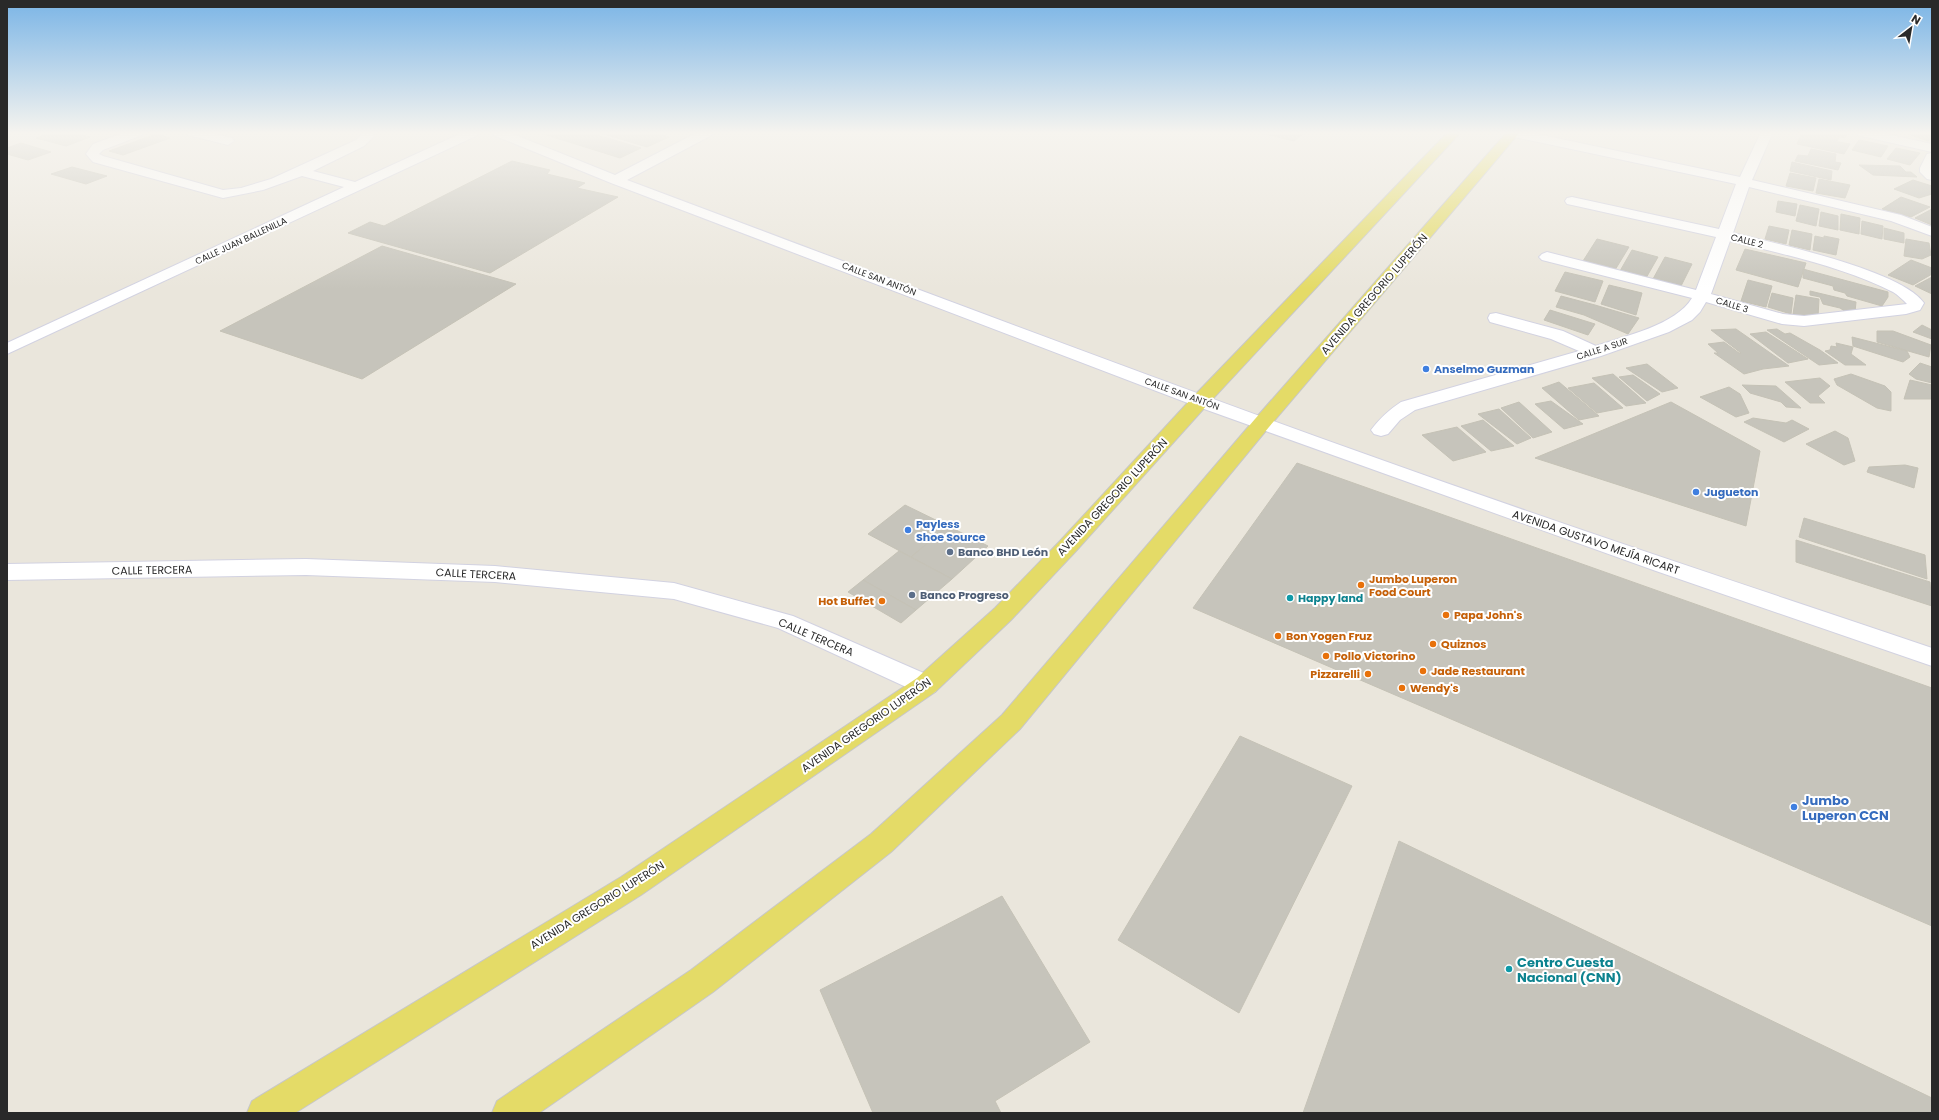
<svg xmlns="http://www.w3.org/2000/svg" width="1939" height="1120" font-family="Poppins,sans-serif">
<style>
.building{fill:#c6c4bb;stroke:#c5c2b6}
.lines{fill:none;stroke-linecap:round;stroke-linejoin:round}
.minor-casing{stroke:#d2d2e1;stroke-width:2}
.major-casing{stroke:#c7c7c7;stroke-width:2}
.minor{fill:#fff;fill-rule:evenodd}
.major{fill:#e4db67;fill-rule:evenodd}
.shop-dot{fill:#3f7fe0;stroke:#fff;stroke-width:1.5}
.service-dot{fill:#5c6f8a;stroke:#fff;stroke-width:1.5}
.food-dot{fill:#e8710a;stroke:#fff;stroke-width:1.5}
.culture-dot{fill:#0f9aa8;stroke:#fff;stroke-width:1.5}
.labels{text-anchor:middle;stroke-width:4;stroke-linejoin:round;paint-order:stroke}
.far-street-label{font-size:9px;fill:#292929;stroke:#fff}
.street-label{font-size:11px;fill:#292929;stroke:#fff}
.shop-label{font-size:11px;font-weight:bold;fill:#366cbe;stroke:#fff;text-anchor:start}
.service-label{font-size:11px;font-weight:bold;fill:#4e5e75;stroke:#fff;text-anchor:start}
.food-label{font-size:11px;font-weight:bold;fill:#c56008;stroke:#fff;text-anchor:start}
.culture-label{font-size:11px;font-weight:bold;fill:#0d838f;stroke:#fff;text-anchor:start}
.near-shop-label{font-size:13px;font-weight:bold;fill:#366cbe;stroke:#fff;text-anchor:start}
.near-culture-label{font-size:13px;font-weight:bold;fill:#0d838f;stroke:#fff;text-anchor:start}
</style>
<rect width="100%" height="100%" fill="#eae6dc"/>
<g class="building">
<path d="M 53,132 L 69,132 L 90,137 L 66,146 L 36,138 Z"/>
<path d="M 537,132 L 587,132 L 641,148 L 620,158 Z"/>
<path d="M 597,132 L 652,132 L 669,137 L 647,147 Z"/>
<path d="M 1257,132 L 1305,132 L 1294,141 Z"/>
<path d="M 1801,132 L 1835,132 L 1847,134 L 1845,138 L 1839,137 L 1837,141 L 1800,134 Z"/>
<path d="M 1902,132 L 1929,132 L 1932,133 L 1932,138 L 1928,141 Z"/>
<path d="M 156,134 L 170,138 L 123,155 L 109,151 Z"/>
<path d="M 1801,135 L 1850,144 L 1844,154 L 1797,144 Z"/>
<path d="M 1859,140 L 1888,146 L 1881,157 L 1852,150 Z"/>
<path d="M 21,143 L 51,152 L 28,160 L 7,154 L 7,148 Z"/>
<path d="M 1896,148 L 1920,153 L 1910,165 L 1887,159 Z"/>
<path d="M 1811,149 L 1836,154 L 1835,162 L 1841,163 L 1838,170 L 1795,161 L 1798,155 L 1808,156 Z"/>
<path d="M 512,161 L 550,170 L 547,174 L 585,183 L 577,188 L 618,197 L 490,273 L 348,233 L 370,222 L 384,226 Z"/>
<path d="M 1792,162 L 1832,171 L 1831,180 L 1790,171 Z"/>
<path d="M 1859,165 L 1900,166 L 1906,172 L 1911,172 L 1917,177 L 1873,175 Z"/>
<path d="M 72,167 L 107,176 L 86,184 L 51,174 Z"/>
<path d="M 1790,173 L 1816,178 L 1813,191 L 1786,186 Z"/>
<path d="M 1819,179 L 1850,185 L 1845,198 L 1816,193 Z"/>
<path d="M 1913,180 L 1932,186 L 1932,194 L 1919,198 L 1894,189 Z"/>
<path d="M 1901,197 L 1930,207 L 1911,217 L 1882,209 Z"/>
<path d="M 1778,201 L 1797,204 L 1795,216 L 1776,212 Z"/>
<path d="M 1800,205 L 1819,209 L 1816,226 L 1796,221 Z"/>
<path d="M 1932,209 L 1932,225 L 1915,218 Z"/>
<path d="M 1821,212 L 1838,216 L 1838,230 L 1819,226 Z"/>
<path d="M 1841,214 L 1860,218 L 1859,234 L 1840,230 Z"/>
<path d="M 1862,221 L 1883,226 L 1882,239 L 1861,234 Z"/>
<path d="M 1769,226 L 1789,230 L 1786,244 L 1765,239 Z"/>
<path d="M 1884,228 L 1904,233 L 1904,243 L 1884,239 Z"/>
<path d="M 1792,230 L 1812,234 L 1810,250 L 1789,245 Z"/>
<path d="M 1815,236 L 1824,238 L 1824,236 L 1839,239 L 1836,255 L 1813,250 Z"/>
<path d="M 1597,239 L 1629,247 L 1615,270 L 1583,261 Z"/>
<path d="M 1906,239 L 1929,243 L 1931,255 L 1922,259 L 1904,256 Z"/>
<path d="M 382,246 L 516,284 L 362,379 L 220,331 Z"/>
<path d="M 1745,249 L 1806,263 L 1798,287 L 1736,270 Z"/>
<path d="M 1632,250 L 1658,257 L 1646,278 L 1620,271 Z"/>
<path d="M 1665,257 L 1692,264 L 1681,286 L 1653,279 Z"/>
<path d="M 1911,260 L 1932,268 L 1932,274 L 1913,285 L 1888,275 Z"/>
<path d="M 1803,269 L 1888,292 L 1888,297 L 1882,306 L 1847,296 L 1845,293 L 1834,290 L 1833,286 L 1803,278 Z"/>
<path d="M 1565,272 L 1603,281 L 1595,302 L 1555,291 Z"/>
<path d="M 1932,277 L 1932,294 L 1915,286 Z"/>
<path d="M 1748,280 L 1772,286 L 1766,307 L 1741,301 Z"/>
<path d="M 1609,285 L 1642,293 L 1636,315 L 1601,304 Z"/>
<path d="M 1810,291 L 1856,302 L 1855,312 L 1849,314 L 1840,308 L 1823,304 L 1820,297 L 1810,295 Z"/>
<path d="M 1772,293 L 1793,298 L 1791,314 L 1768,307 Z"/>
<path d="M 1796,295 L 1819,299 L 1818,317 L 1811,319 L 1793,314 Z"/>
<path d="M 1561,296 L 1595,305 L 1639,318 L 1628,334 L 1584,315 L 1556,307 Z"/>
<path d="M 1550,310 L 1595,324 L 1588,335 L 1544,320 Z"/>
<path d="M 1922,325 L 1932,330 L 1932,339 L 1913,332 Z"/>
<path d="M 1736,329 L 1789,366 L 1763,369 L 1744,374 L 1714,353 L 1718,353 L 1708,344 L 1724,342 L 1739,353 L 1741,353 L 1711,330 Z"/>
<path d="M 1777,329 L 1785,334 L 1790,333 L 1820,350 L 1838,363 L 1819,365 L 1767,330 Z"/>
<path d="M 1877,331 L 1893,331 L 1931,345 L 1929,357 L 1877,342 Z"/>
<path d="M 1766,332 L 1808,359 L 1788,363 L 1750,334 Z"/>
<path d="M 1852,337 L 1907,351 L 1910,357 L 1903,362 L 1853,346 Z"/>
<path d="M 1836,343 L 1853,347 L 1851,354 L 1866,365 L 1845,365 L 1825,351 L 1830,350 L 1831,346 L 1837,347 Z"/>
<path d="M 1920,363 L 1932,367 L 1932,383 L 1916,379 L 1909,374 Z"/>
<path d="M 1647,364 L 1678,388 L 1662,392 L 1626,368 Z"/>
<path d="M 1613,374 L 1646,403 L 1626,406 L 1592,378 Z"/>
<path d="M 1851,374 L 1885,386 L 1891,392 L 1891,411 L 1877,408 L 1837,385 L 1834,379 Z"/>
<path d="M 1633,375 L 1660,394 L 1647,401 L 1619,377 Z"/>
<path d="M 1820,378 L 1830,386 L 1818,396 L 1825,403 L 1810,403 L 1785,382 Z"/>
<path d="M 1910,380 L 1932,385 L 1932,399 L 1904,399 Z"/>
<path d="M 1559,382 L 1599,416 L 1579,420 L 1542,388 Z"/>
<path d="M 1594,383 L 1623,408 L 1597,413 L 1568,388 Z"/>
<path d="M 1742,385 L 1776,386 L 1801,408 L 1786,407 L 1781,402 L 1750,393 Z"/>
<path d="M 1729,387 L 1740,394 L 1749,413 L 1736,417 L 1700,397 Z"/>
<path d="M 1551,401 L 1583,424 L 1564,429 L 1535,404 Z"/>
<path d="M 1519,402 L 1552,432 L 1533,438 L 1501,408 Z"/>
<path d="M 1671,402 L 1760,451 L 1746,526 L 1535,458 Z"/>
<path d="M 1499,409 L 1531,438 L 1517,444 L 1478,414 Z"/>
<path d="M 1753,418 L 1786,423 L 1792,420 L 1809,429 L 1784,442 L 1744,422 Z"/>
<path d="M 1483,420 L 1514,446 L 1491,451 L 1461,426 Z"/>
<path d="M 1457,427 L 1486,452 L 1453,461 L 1422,435 Z"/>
<path d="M 1835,431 L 1848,438 L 1855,461 L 1844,465 L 1806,444 Z"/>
<path d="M 1297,463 L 1932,688 L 1932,926 L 1193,608 Z"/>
<path d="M 1905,465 L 1918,468 L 1914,488 L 1867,472 L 1869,467 Z"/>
<path d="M 905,505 L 948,526 L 911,557 L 868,534 Z"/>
<path d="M 1804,518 L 1925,555 L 1927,579 L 1799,537 Z"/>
<path d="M 948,526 L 988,546 L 952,579 L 911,557 Z"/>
<path d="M 1796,540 L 1930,582 L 1932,606 L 1796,562 Z"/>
<path d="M 899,551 L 952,579 L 916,610 L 863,580 Z"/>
<path d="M 863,580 L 916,610 L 901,623 L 848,592 Z"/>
<path d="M 1240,736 L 1352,786 L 1239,1013 L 1118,940 Z"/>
<path d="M 1399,841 L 1932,1098 L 1932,1113 L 1303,1113 Z"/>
<path d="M 1002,896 L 1090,1042 L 995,1101 L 1001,1113 L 873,1113 L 820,990 Z"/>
</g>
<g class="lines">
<defs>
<g id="minor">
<path d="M 126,132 L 144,132 L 142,135 L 103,150 L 99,154 L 103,156 L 223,190 L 241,188 L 271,179 L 356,140 L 361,135 L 360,132 L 372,132 L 374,136 L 364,146 L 313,171 L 355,182 L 464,132 L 480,132 L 478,135 L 7,354 L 7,343 L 344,187 L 302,176 L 263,190 L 223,198 L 93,162 L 86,154 L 93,144 Z"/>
<path d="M 186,132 L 208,132 L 232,138 L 234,141 L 228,145 L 188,135 Z"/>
<path d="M 491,132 L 508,132 L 615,175 L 698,132 L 714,132 L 712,135 L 627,180 C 873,272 1118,366 1365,454 C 1553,522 1743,584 1932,648 L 1932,666 L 1656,571 L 1193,405 L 611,183 L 493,135 Z"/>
<path d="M 1504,132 L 1528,132 L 1740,177 L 1761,132 L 1773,132 L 1752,180 L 1901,215 L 1932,227 L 1932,236 L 1891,221 L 1749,187 L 1733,233 C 1774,243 1901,270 1924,303 L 1920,310 L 1906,314 L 1804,326 L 1782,324 L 1706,302 L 1700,312 L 1692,320 L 1669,332 L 1601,356 L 1415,410 L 1400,420 L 1388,434 L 1381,436 L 1374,434 L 1371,430 C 1380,418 1389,410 1401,402 L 1579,351 L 1551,339 L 1490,322 L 1488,318 L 1490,314 L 1496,313 L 1563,331 L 1596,346 C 1625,336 1676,325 1692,298 L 1542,260 L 1539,257 L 1542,254 L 1547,252 L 1696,290 L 1716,237 L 1572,205 L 1567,204 L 1565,201 L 1567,198 L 1572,197 L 1719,229 L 1736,184 L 1510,136 ZM 1730,241 C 1780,253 1847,268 1893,292 C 1898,295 1903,300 1907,304 L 1804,316 L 1783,314 L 1711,294 Z"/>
<path d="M 1855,132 L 1878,132 L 1932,144 L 1932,152 L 1857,135 Z"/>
<path d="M 1932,153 L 1932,180 L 1927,179 L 1920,172 L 1920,168 L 1927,154 Z"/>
<path d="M 306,559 L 495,566 L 674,583 L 793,616 L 935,678 L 938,685 L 935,692 L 926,695 L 917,692 L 778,628 L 674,599 L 495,582 L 306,575 L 7,580 L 7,564 Z"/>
</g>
<g id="major">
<path d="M 1448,132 L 1461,132 L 1207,405 L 1076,551 L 1011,620 L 935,692 L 641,895 L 295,1113 L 247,1113 L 252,1101 L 621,877 L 917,678 L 995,608 L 1060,541 L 1193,397 Z"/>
<path d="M 1507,132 L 1520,132 L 1269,427 L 1020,729 L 891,852 L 713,992 L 539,1113 L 492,1113 L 497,1101 L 691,970 L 871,834 L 1002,715 L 1255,419 Z"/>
</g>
</defs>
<use href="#minor" class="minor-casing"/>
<use href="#major" class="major-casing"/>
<use href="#minor" class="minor"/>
<use href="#major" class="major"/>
</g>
<linearGradient id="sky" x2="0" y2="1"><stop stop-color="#7bb5e6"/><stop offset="0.46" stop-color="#f6f4ef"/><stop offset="1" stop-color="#f6f4ef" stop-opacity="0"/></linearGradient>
<rect width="1939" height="289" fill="url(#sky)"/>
<g class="shop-dot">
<circle cx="1426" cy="369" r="4"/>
<circle cx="1696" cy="492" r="4"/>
<circle cx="908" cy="530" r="4"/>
<circle cx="1794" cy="807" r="4"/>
</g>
<g class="service-dot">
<circle cx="950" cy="552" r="4"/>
<circle cx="912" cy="595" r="4"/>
</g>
<g class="food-dot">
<circle cx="1361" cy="585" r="4"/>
<circle cx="882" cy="601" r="4"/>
<circle cx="1446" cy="615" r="4"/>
<circle cx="1278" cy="636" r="4"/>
<circle cx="1433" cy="644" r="4"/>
<circle cx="1326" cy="656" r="4"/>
<circle cx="1423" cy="671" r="4"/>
<circle cx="1368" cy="674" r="4"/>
<circle cx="1402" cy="688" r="4"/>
</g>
<g class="culture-dot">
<circle cx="1290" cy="598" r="4"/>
<circle cx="1509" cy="969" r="4"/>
</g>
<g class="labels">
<g class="far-street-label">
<text transform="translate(241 241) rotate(-25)" y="3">CALLE JUAN BALLENILLA</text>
<text transform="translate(1747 241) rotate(14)" y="3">CALLE 2</text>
<text transform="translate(879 279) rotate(21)" y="3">CALLE SAN ANTÓN</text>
<text transform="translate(1732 305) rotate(17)" y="3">CALLE 3</text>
<text transform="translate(1602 349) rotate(-18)" y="3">CALLE A SUR</text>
<text transform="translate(1182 394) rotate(20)" y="3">CALLE SAN ANTÓN</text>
</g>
<g class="street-label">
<text transform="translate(1374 294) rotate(-49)" y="4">AVENIDA GREGORIO LUPERÓN</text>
<text transform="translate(1112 497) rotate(-47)" y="4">AVENIDA GREGORIO LUPERÓN</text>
<text transform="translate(1596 542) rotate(19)" y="4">AVENIDA GUSTAVO MEJÍA RICART</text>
<text transform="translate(152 570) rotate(-1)" y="4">CALLE TERCERA</text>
<text transform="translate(476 574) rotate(3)" y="4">CALLE TERCERA</text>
<text transform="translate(816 637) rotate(23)" y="4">CALLE TERCERA</text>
<text transform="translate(866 725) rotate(-35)" y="4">AVENIDA GREGORIO LUPERÓN</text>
<text transform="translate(597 905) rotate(-32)" y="4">AVENIDA GREGORIO LUPERÓN</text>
</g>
<g class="shop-label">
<text x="1434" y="373">Anselmo Guzman</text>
<text x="1704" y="496">Jugueton</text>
<text x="916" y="528">Payless<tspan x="916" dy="13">Shoe Source</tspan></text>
</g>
<g class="service-label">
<text x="958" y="556">Banco BHD León</text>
<text x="920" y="599">Banco Progreso</text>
</g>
<g class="food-label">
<text x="1369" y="583">Jumbo Luperon<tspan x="1369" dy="13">Food Court</tspan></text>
<text x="874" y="605" text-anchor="end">Hot Buffet</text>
<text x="1454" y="619">Papa John's</text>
<text x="1286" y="640">Bon Yogen Fruz</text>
<text x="1441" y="648">Quiznos</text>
<text x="1334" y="660">Pollo Victorino</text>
<text x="1431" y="675">Jade Restaurant</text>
<text x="1360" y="678" text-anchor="end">Pizzarelli</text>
<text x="1410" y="692">Wendy's</text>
</g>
<g class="culture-label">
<text x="1298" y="602">Happy land</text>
</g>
<g class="near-shop-label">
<text x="1802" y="805">Jumbo<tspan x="1802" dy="15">Luperon CCN</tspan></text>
</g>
<g class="near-culture-label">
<text x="1517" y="967">Centro Cuesta<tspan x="1517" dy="15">Nacional (CNN)</tspan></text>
</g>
</g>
<rect width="1939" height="1120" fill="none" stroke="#292929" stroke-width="16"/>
<g transform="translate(1911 28) rotate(31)" stroke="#ffffff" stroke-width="3" paint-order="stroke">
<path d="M0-3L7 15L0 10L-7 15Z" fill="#292929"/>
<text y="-6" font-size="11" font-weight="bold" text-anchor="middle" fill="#292929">N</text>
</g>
</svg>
